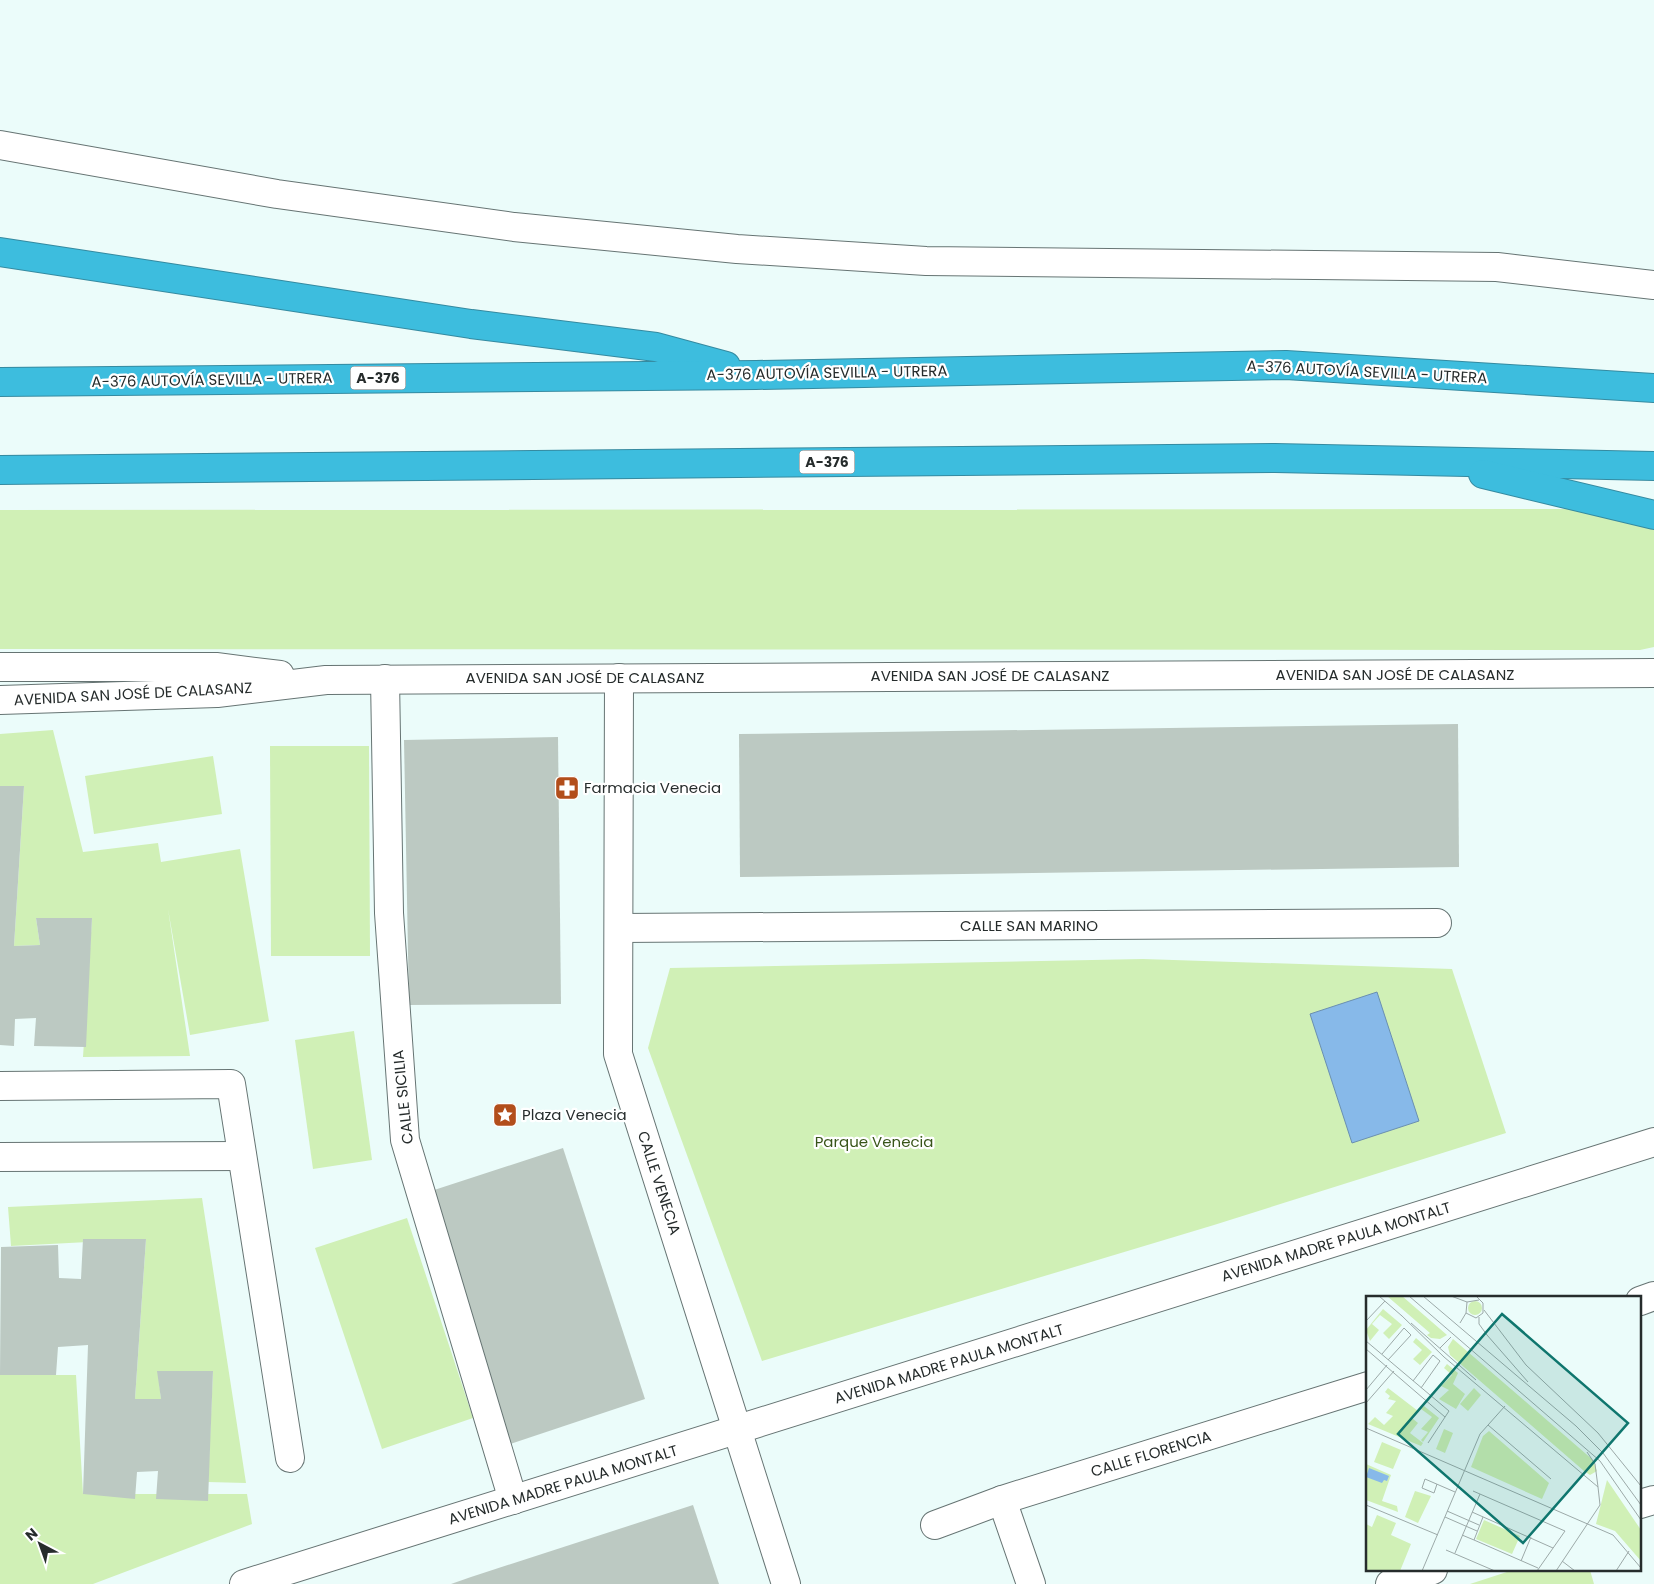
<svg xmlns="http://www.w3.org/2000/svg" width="1654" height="1584" font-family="Poppins,sans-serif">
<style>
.green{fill:#d0f0b6}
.water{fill:#87b9e9;stroke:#6a8fb0}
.building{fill:#bcc9c2}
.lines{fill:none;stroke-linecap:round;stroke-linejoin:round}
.minor-casing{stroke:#667473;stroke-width:30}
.highway-casing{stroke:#358aa0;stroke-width:30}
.minor{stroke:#fff;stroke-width:28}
.highway{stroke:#3dbdde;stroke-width:28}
.labels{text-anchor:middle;stroke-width:4.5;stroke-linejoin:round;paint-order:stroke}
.shield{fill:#fff;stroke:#676b6b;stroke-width:1}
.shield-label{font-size:14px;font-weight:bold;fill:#262c2c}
.street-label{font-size:15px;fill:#262c2c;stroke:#fff}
.poi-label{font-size:15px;fill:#262c2c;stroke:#fff;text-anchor:start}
.park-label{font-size:15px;fill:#385519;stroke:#fff}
.inset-road{fill:none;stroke:#9ca9a8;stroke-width:1}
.view{fill:#0f766e;fill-opacity:0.15;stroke:#0f766e;stroke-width:2.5}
.inset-edge{fill:none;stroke:#262c2c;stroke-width:2.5}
</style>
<rect width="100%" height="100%" fill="#ebfcfa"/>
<g class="green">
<path d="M 1631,509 L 1654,521 L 1654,647 L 1640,650 L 0,649 L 0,510 Z"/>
<path d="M 53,730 L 83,852 L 158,843 L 161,862 L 240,849 L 269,1021 L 190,1035 L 168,909 L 190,1056 L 83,1057 L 92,918 L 36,918 L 40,945 L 14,946 L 24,786 L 0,787 L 0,734 Z"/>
<path d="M 270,746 L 369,746 L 370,956 L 271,956 Z"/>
<path d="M 213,756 L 222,814 L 94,834 L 85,776 Z"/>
<path d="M 1143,959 L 1452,969 L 1506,1133 L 1214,1225 L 762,1361 L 648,1048 L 670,968 Z"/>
<path d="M 354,1031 L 372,1160 L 313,1169 L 295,1040 Z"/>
<path d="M 202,1198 L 246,1483 L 208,1482 L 213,1371 L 158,1371 L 161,1399 L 135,1399 L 146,1239 L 11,1246 L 8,1207 Z"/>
<path d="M 407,1218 L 473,1418 L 382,1449 L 315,1248 Z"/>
<path d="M 0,1375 L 76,1375 L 83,1494 L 247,1494 L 252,1524 L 93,1584 L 0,1584 Z"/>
<path d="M 1513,1570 L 1590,1570 L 1594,1584 L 1470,1584 Z"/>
</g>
<path class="water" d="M 1377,992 L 1419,1121 L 1352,1143 L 1310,1014 Z"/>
<g class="building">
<path d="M 1458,724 L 1459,867 L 740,877 L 739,734 Z"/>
<path d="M 558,737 L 561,1004 L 409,1005 L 404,740 Z"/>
<path d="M 0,786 L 24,786 L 14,946 L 40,945 L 36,918 L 92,918 L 86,1047 L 34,1046 L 36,1018 L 15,1019 L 14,1046 L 0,1045 Z"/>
<path d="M 563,1148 L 645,1399 L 507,1445 L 425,1193 Z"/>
<path d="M 83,1239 L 146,1239 L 135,1399 L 161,1399 L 157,1371 L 213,1371 L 208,1501 L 156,1499 L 158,1471 L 137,1472 L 135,1499 L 83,1494 L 88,1345 L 58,1347 L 56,1375 L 0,1375 L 1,1247 L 58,1245 L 59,1278 L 81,1279 Z"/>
<path d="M 693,1505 L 719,1584 L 451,1584 L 471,1577 Z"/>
</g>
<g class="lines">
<defs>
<g id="minor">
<path d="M 0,145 L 277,194 L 514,227 L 737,249 L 926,261 L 1497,267 L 1654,285"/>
<path d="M 0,667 L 216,667 L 280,675"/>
<path d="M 619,678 L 618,1054 L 786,1584"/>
<path d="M 385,679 L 389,913 L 405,1140 L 513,1500"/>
<path d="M 0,700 L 217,693 L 326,680 L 1654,673"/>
<path d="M 620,928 L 1437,923"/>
<path d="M 0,1086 L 231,1084 L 290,1458"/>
<path d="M 0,1157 L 242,1156"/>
<path d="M 1640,1301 L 1654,1296"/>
<path d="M 1002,1500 L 1031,1584"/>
<path d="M 1640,1504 L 1654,1500"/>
<path d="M 935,1525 L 1002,1500 L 1368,1386"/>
<path d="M 244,1584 L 1654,1142"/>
<path d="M 1390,1584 L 1433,1570"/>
</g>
<g id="highway">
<path d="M 0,252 L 471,324 L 656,347 L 726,366"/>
<path d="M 0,382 L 756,375 L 1286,365 L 1654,388"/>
<path d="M 0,470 L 1275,458 L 1654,466"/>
<path d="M 1483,474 L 1654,515"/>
</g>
</defs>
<use href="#minor" class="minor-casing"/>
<use href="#highway" class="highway-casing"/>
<use href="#minor" class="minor"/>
<use href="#highway" class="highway"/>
</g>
<defs>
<symbol id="pharmacy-square" viewBox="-11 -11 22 22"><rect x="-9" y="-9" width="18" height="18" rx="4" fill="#b24e1b" stroke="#fff"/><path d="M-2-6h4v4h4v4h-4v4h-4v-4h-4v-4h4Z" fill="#fff"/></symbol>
<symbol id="sight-square" viewBox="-11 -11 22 22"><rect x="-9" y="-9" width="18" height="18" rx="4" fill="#b24e1b" stroke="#fff"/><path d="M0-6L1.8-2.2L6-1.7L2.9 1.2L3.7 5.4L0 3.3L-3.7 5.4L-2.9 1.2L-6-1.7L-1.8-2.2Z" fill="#fff"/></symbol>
</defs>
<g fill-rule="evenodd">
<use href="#pharmacy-square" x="553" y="774" width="28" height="28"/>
<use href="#sight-square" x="491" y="1101" width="28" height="28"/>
</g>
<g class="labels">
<g class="shield">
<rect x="350.5" y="366.5" width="55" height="23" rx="4"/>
<rect x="799.5" y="450.5" width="55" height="23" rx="4"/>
</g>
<g class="shield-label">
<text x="378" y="383">A-376</text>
<text x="827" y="467">A-376</text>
</g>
<g class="street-label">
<text transform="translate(1367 372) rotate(3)" y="5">A-376 AUTOVÍA SEVILLA - UTRERA</text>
<text transform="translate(827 373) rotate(-1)" y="5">A-376 AUTOVÍA SEVILLA - UTRERA</text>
<text transform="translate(212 380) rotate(-1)" y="5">A-376 AUTOVÍA SEVILLA - UTRERA</text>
<text x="1395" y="680">AVENIDA SAN JOSÉ DE CALASANZ</text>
<text x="990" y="681">AVENIDA SAN JOSÉ DE CALASANZ</text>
<text x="585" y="683">AVENIDA SAN JOSÉ DE CALASANZ</text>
<text transform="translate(133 694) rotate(-3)" y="5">AVENIDA SAN JOSÉ DE CALASANZ</text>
<text x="1029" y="931">CALLE SAN MARINO</text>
<text transform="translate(403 1097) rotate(-96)" y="5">CALLE SICILIA</text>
<text transform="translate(659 1183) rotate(72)" y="5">CALLE VENECIA</text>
<text transform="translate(1336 1242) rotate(-17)" y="5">AVENIDA MADRE PAULA MONTALT</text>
<text transform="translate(949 1364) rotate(-17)" y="5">AVENIDA MADRE PAULA MONTALT</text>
<text transform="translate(1151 1454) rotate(-17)" y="5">CALLE FLORENCIA</text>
<text transform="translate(563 1485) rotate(-17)" y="5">AVENIDA MADRE PAULA MONTALT</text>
</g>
<g class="poi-label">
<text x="584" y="793">Farmacia Venecia</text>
<text x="522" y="1120">Plaza Venecia</text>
</g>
<g class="park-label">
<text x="874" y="1147">Parque Venecia</text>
</g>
</g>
<g transform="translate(1366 1296)">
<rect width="275" height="275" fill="#ebfcfa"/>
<path d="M 21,0 L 36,0 L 81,39 L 74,43 L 65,42 L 61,39 L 64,37 ZM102 12a7 7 0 1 1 14 0a7 7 0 1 1-14 0ZM 17,13 L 36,29 L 23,43 L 17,37 L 26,28 L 14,19 L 6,28 L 13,34 L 4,45 L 0,34 ZM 50,42 L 66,56 L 54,69 L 47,63 L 56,54 L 47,46 ZM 87,43 L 227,164 L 231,175 L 224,179 L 218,175 L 84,59 L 82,51 ZM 81,68 L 92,77 L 87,88 L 99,98 L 90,113 L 73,103 L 83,94 L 75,90 L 86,79 L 78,72 ZM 22,92 L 52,115 L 46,122 L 52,127 L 44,137 L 57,147 L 55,150 L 2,128 L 9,121 L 18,129 L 27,120 L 20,117 L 30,105 L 22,103 L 24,100 L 19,96 ZM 108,92 L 115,99 L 102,115 L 94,108 ZM 58,110 L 73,122 L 57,146 L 55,144 L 62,136 L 55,133 L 66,121 L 55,113 ZM 78,133 L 87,137 L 79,157 L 70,153 ZM 123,135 L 183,187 L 176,203 L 105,171 L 117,140 ZM 16,146 L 35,154 L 27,173 L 8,166 ZM 0,168 L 25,179 L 16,205 L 31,210 L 32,216 L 0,204 ZM 241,184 L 275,234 L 275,265 L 249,235 L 230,228 ZM 49,195 L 65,200 L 52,227 L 39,221 ZM 11,219 L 30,227 L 25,239 L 45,248 L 34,275 L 0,275 L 0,228 L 6,231 ZM 118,224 L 154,240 L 146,258 L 110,243 Z" fill="#d0f0b6"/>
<path d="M 3,172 L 23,180 L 21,185 L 18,184 L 16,187 L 0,181 Z" fill="#87b9e9"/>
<path class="inset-road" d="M 13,0 L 36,20M 43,0 L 234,165 L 275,224M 57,0 L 210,130 L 237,157 L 275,209M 85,0 L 101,6M 118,14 L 160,69 L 232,137 L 275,190M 100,17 L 110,22 L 117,17 L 117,7 L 110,0M 35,19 L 78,61 L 232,191 L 234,209 L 190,275M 113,21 L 113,28 L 121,39 L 162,86M 0,25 L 19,5M 45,27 L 110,84M 94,27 L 100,17 L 101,6 L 113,4M 0,45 L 83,115 L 62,147M 74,52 L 85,41M 0,53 L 79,121M 16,58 L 38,32 L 45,39 L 22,64M 47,85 L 67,59 L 74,65 L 55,92M 0,94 L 21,69M 0,107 L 28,75M 122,129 L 185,183M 0,132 L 247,239 L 275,272M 221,156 L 229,168 L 232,191M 71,188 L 68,197 L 56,192 L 59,183 L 89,196M 107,195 L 199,235 L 171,275M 0,209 L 72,239M 81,215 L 113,229M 106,216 L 187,252M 79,221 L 111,235M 96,239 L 108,244 L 117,221M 108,244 L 172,272M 80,254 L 129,275M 89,257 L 114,198M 155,265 L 165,241M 196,265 L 209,275M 56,275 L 114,138 L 139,110M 250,275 L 263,255"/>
<path class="view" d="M 136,18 L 262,127 L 157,247 L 32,138 Z"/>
<rect width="275" height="275" class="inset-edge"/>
</g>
<g transform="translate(40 1544) rotate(319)" stroke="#ffffff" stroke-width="4" paint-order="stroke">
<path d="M0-4L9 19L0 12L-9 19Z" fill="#262c2c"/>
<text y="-8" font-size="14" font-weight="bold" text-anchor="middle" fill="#262c2c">N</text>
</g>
</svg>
